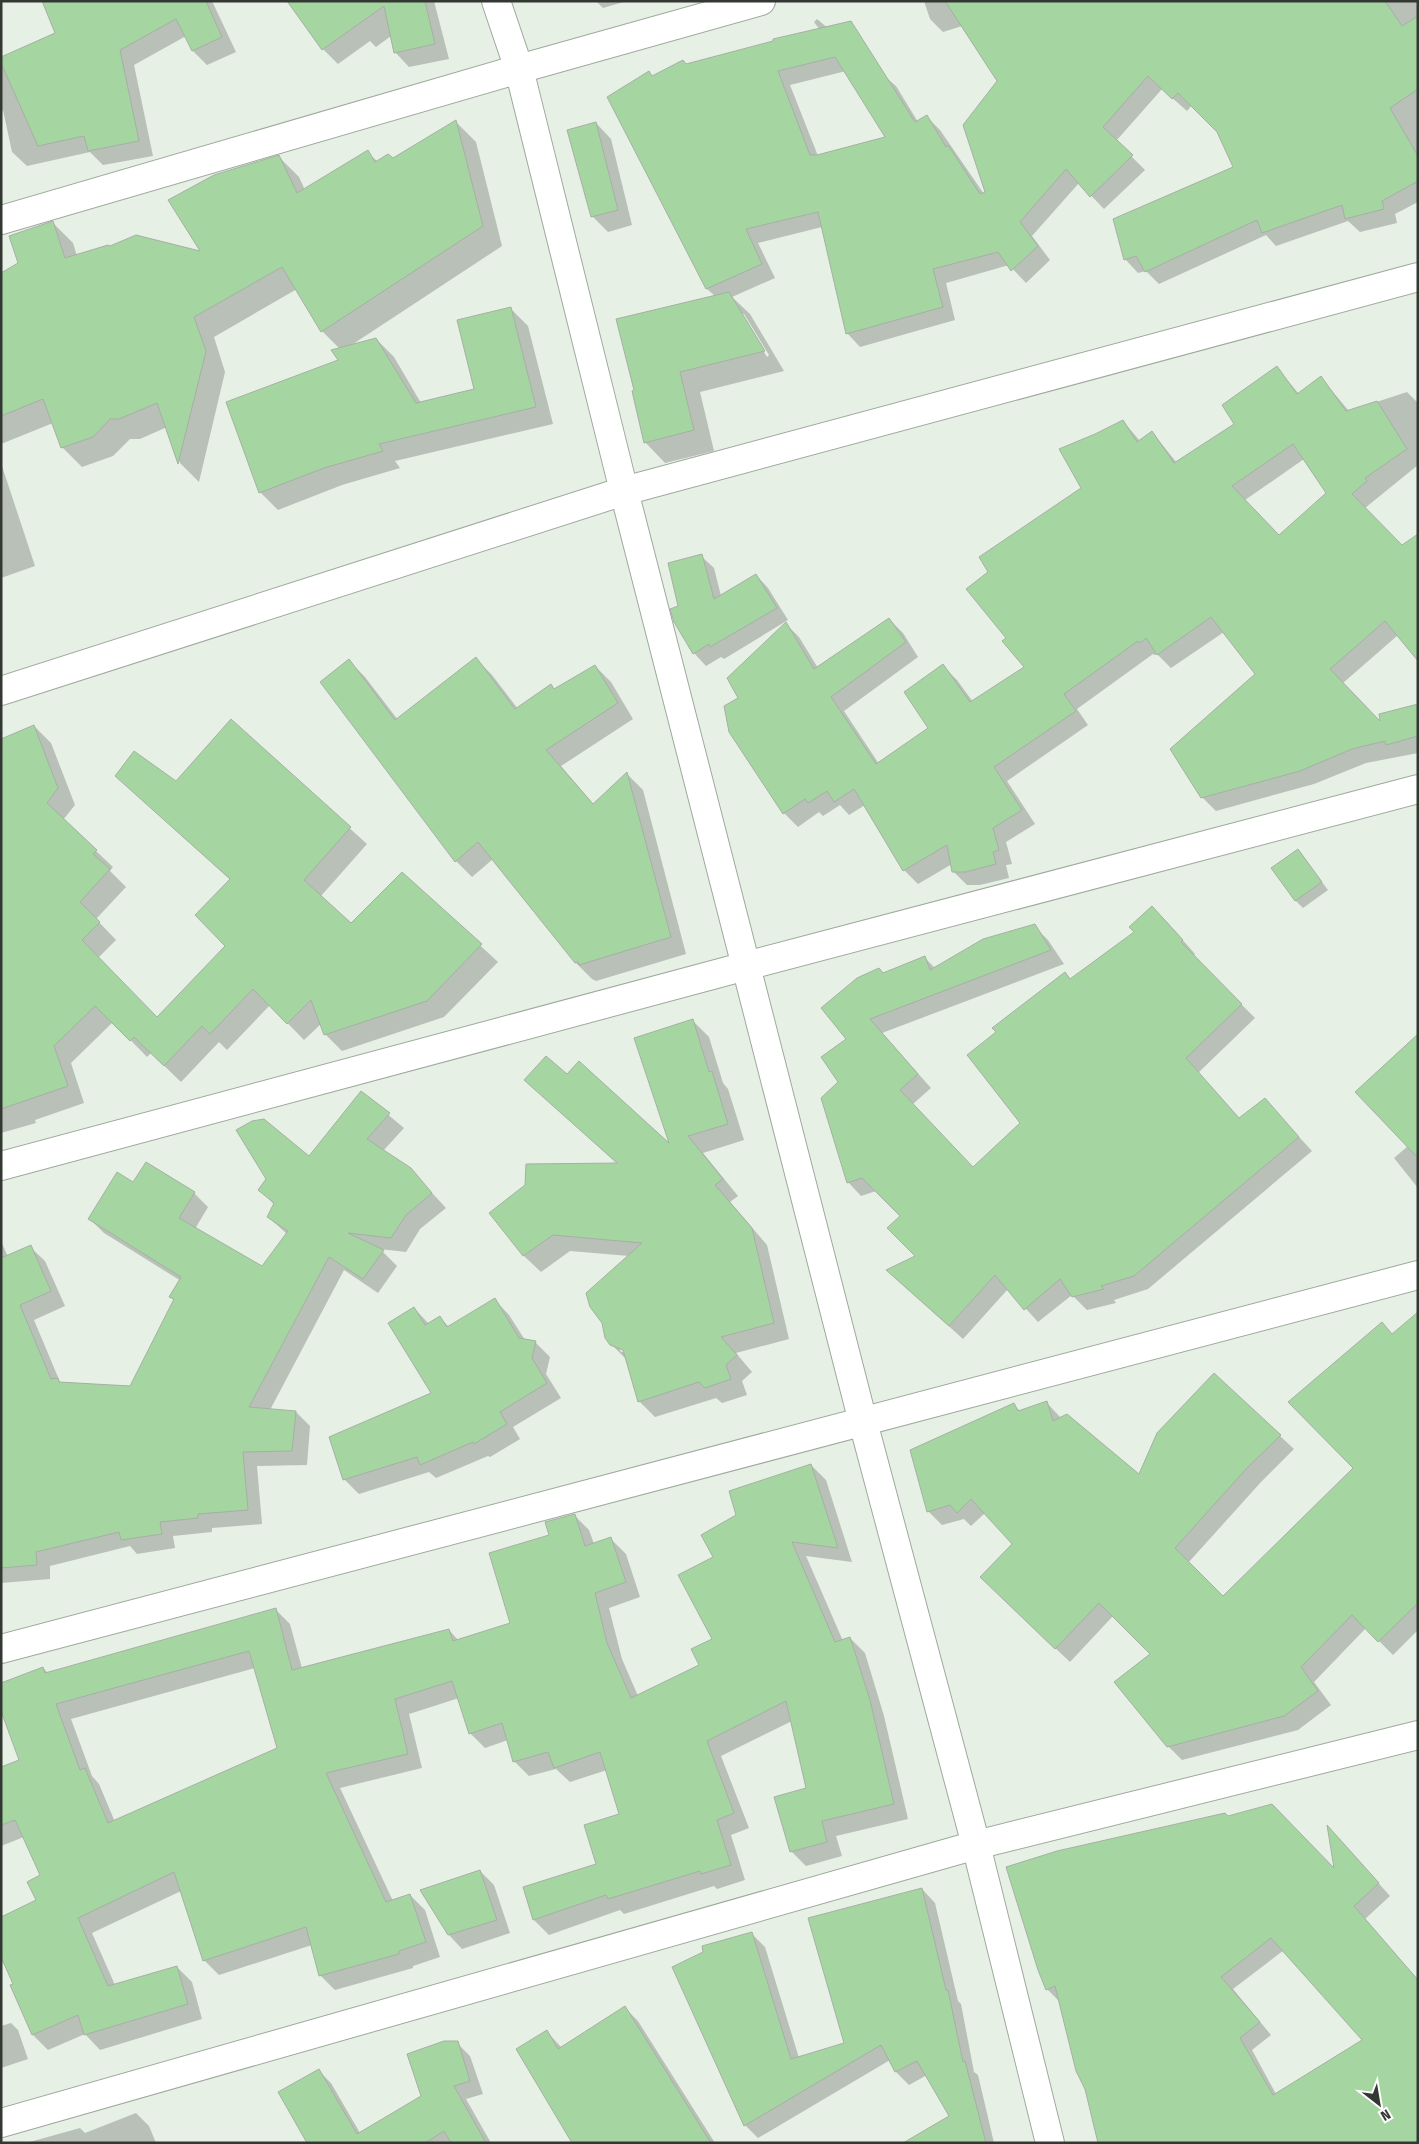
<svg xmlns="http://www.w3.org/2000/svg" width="1419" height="2144" font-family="'Fira Sans Condensed',sans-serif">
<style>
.shadow{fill:#0003;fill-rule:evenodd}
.building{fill:#a5d5a1;stroke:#a6b0a5;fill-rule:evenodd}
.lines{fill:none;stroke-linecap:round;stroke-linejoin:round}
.minor-casing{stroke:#9fa99e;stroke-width:30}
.minor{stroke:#fff;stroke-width:28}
</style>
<rect width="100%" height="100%" fill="#e6f0e5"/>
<g class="shadow">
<path d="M 43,1 L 212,1 L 236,52 L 207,65 L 193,51 L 186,36 L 134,65 L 153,156 L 103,165 L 90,152 L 27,166 L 12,152 L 3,110 L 1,111 L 1,67 L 57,34 Z"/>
<path d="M 309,1 L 434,1 L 449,59 L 409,67 L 395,52 L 391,36 L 376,47 L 370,41 L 338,64 L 323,49 L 295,11 Z"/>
<path d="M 596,1 L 627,1 L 603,8 Z"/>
<path d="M 924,1 L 1418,1 L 1418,202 L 1395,214 L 1397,223 L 1360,232 L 1348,221 L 1276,246 L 1266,235 L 1159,284 L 1146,271 L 1138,273 L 1125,259 L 1235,167 L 1218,131 L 1192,105 L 1187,111 L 1162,89 L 1116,141 L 1145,170 L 1104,209 L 1079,183 L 1032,236 L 1050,260 L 1026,283 L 1009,265 L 946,283 L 955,320 L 860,347 L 847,333 L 822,227 L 758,243 L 775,278 L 732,297 L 750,314 L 784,371 L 700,392 L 714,451 L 665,463 L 645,442 L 715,296 L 707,289 L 649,73 L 653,77 L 687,65 L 820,30 L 814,22 L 817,19 L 896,86 L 918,122 L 927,117 L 940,130 L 984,194 L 986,193 L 999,81 L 962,26 L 943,32 L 930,19 ZM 846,71 L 887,138 L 818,156 L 790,85 ZM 741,314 L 744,314 L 769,355 L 767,357 Z"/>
<path d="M 456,122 L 476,142 L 502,246 L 350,346 L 376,339 L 394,357 L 421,403 L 476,390 L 510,308 L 528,326 L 553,424 L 395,461 L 400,468 L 342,485 L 278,510 L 260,492 L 340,361 L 340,349 L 322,331 L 297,289 L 214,337 L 225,372 L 199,482 L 180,463 L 167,427 L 140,439 L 130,439 L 113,456 L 82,467 L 62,447 L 53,423 L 1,444 L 1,337 L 20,264 L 53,223 L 73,243 L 77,256 L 203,253 L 279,157 L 299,177 L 305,190 L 367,152 L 378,162 L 393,160 Z"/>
<path d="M 596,123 L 611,139 L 632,225 L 608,232 L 592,216 Z"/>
<path d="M 1277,368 L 1299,394 L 1321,378 L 1349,411 L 1407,392 L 1418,403 L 1418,465 L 1365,508 L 1398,635 L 1343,683 L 1382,724 L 1418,705 L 1418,753 L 1366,763 L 1314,784 L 1216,811 L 1202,797 L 1256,674 L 1224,632 L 1171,668 L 1157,654 L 1154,655 L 1153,654 L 1077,709 L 1088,725 L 1007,781 L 1035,824 L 1006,842 L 1012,864 L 1006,865 L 1009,878 L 980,885 L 967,885 L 953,871 L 952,864 L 918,884 L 904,870 L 865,805 L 849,815 L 840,805 L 823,816 L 819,812 L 798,827 L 784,813 L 740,698 L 786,624 L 799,637 L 818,668 L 889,619 L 903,633 L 918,657 L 844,711 L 879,764 L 930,728 L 943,666 L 957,680 L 973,702 L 1026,667 L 1008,638 L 990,572 L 1083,488 L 1096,435 L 1123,421 L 1140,441 L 1152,432 L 1177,463 L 1236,425 ZM 1304,459 L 1328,493 L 1279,536 L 1245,500 Z"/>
<path d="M 1,463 L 35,566 L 1,578 Z"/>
<path d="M 701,556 L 714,568 L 721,596 L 756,575 L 768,588 L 788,620 L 724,659 L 721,657 L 706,666 L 694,653 L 680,607 Z"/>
<path d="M 476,659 L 492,675 L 518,709 L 555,690 L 595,666 L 611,682 L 633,719 L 561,766 L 594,805 L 627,774 L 643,790 L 686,954 L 596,981 L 592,979 L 576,963 L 493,859 L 472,877 L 456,861 L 322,682 L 349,661 L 365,677 L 398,720 Z"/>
<path d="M 231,721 L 367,844 L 321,896 L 351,924 L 402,873 L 498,962 L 444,1017 L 342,1051 L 325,1034 L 321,1024 L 304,1040 L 270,1005 L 227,1050 L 219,1042 L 181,1082 L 151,1053 L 147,1057 L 113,1022 L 71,1063 L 84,1103 L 35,1120 L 36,1123 L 1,1133 L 1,740 L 34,726 L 51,743 L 75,805 L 63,820 L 113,867 L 110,871 L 126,887 L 96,919 L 116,940 L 98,958 L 157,1019 L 227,946 L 231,880 L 117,776 L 176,782 Z"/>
<path d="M 1298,850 L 1328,890 L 1303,908 L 1295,900 Z"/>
<path d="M 1166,921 L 1195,954 L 1193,956 L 1255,1018 L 1198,1073 L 1240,1119 L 1265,1100 L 1312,1151 L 1148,1289 L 1114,1300 L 1116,1303 L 1087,1310 L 1072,1295 L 1038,1322 L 1008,1289 L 963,1339 L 901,1283 L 917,1257 L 901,1216 L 876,1191 L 861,1196 L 848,1182 L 840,1082 L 847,1039 L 883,974 L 925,958 L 935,968 L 1034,926 L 1048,940 L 1064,964 L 882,1033 L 931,1088 L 913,1104 L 973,1169 L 1022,1123 L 997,1033 L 1065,973 L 1071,980 Z"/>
<path d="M 692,1020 L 709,1037 L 723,1083 L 728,1089 L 744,1140 L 703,1153 L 738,1196 L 730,1202 L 767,1245 L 789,1339 L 736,1353 L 752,1372 L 742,1381 L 747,1395 L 722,1403 L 716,1398 L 655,1417 L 639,1401 L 627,1360 L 611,1344 L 629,1256 L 570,1251 L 541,1272 L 524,1256 L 491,1213 L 618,1164 L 526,1080 L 567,1076 L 672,1148 ZM 620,1348 L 629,1352 L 628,1354 L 620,1351 Z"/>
<path d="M 1418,1035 L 1418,1188 L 1394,1158 L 1408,1146 L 1357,1092 Z"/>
<path d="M 362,1093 L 404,1128 L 383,1151 L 410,1169 L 446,1208 L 420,1229 L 406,1252 L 380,1249 L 397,1266 L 378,1293 L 344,1270 L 270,1410 L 296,1412 L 310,1426 L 307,1465 L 257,1466 L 262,1524 L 212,1528 L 212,1532 L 173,1536 L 175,1548 L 137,1554 L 130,1546 L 50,1566 L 50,1579 L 1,1583 L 1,1241 L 8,1257 L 30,1247 L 45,1261 L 65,1306 L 34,1320 L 60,1382 L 131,1387 L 174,1300 L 171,1297 L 181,1281 L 104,1233 L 89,1218 L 134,1184 L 194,1193 L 208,1207 L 195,1229 L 262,1267 L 287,1234 L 268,1217 L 275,1205 L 260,1190 L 309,1157 Z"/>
<path d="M 495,1300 L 509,1315 L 525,1340 L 535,1342 L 550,1357 L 546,1374 L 561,1398 L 513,1427 L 520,1439 L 490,1457 L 488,1456 L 436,1478 L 429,1472 L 359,1494 L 344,1479 L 433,1394 L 414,1308 L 429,1324 L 440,1318 L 449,1327 Z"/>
<path d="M 1382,1324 L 1393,1335 L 1418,1335 L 1418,1630 L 1393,1655 L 1366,1628 L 1314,1682 L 1331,1705 L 1298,1730 L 1182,1760 L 1168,1746 L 1152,1654 L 1113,1616 L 1070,1662 L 995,1591 L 1013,1544 L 985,1513 L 971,1526 L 964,1519 L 942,1525 L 928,1511 L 1014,1405 L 1020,1411 L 1046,1402 L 1061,1418 L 1140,1476 L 1280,1436 L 1294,1449 L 1261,1482 L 1188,1563 L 1223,1597 L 1355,1468 Z"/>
<path d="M 811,1465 L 826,1480 L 852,1562 L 806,1556 L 843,1641 L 850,1638 L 865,1653 L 884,1716 L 908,1819 L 836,1836 L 842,1856 L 806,1866 L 791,1851 L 807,1789 L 792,1721 L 721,1756 L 749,1828 L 731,1835 L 745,1880 L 717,1889 L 714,1886 L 624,1914 L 620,1910 L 549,1935 L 534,1920 L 525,1888 L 598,1865 L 620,1815 L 607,1770 L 570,1782 L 556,1769 L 529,1776 L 514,1761 L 508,1740 L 485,1748 L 470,1733 L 459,1698 L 409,1714 L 422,1768 L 340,1788 L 393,1901 L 410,1895 L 425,1910 L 440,1957 L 413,1966 L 413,1968 L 335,1990 L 320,1975 L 312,1945 L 219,1975 L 204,1960 L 181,1891 L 92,1933 L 115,1985 L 177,1967 L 192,1982 L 202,2019 L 100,2050 L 85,2034 L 48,2050 L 33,2035 L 15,1984 L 38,1901 L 42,1876 L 24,1837 L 1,1846 L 1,1769 L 21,1761 L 43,1668 L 48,1673 L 275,1609 L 290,1624 L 302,1668 L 449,1630 L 459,1641 L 511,1624 L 551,1536 L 574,1515 L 589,1530 L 594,1544 L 611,1539 L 626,1554 L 640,1597 L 609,1608 L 622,1659 L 638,1696 L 700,1666 L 713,1639 L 715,1557 L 737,1516 ZM 255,1668 L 278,1748 L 115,1822 L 99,1784 L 92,1776 L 71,1719 Z"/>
<path d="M 1339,1839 L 1390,1896 L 1365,1919 L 1418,1980 L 1373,2050 L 1284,1950 L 1233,1989 L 1271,2035 L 1252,2050 L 1276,2094 L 1361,2143 L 1092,2107 L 1077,2071 L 1060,2002 L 1047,1989 L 1336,1871 Z"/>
<path d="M 480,1871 L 494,1885 L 510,1933 L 462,1949 L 449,1935 Z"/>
<path d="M 922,1889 L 935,1903 L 958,2001 L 961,2004 L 974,2072 L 978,2075 L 994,2143 L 913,2143 L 951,2116 L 927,2075 L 909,2085 L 896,2072 L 890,2060 L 758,2138 L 745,2125 L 752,1934 L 765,1947 L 799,2058 L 846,2044 Z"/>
<path d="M 625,2008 L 638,2021 L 715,2143 L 574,2143 L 547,2032 L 562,2048 Z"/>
<path d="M 11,2023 L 18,2030 L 28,2059 L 1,2068 L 1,2026 Z"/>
<path d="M 457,2043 L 470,2056 L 483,2094 L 466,2099 L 491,2143 L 309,2143 L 318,2070 L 331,2083 L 360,2133 L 422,2096 Z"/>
<path d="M 136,2113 L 149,2126 L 156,2143 L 26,2143 L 80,2128 L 85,2133 Z"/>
</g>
<g class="building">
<path d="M 42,1 L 206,1 L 222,37 L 192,51 L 176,19 L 120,50 L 139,141 L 88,151 L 84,136 L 38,146 L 1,63 L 1,57 L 55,33 Z"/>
<path d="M 287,1 L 425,1 L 435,44 L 394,53 L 384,6 L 322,50 Z"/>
<path d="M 945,1 L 1385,1 L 1402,26 L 1418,16 L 1418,89 L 1390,108 L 1418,156 L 1418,181 L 1382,201 L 1384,209 L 1345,219 L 1342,205 L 1262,233 L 1257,220 L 1145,272 L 1136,256 L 1124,260 L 1113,219 L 1233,167 L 1217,132 L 1178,93 L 1172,99 L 1148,76 L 1103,127 L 1133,155 L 1090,197 L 1066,169 L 1020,222 L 1038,246 L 1011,271 L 998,252 L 933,269 L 943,307 L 846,334 L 818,212 L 746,229 L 762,264 L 706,289 L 607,97 L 649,71 L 652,76 L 683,60 L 686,64 L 773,41 L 773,39 L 851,21 L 915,122 L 927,115 L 946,147 L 948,145 L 980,194 L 985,192 L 963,125 L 997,81 ZM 835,57 L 885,137 L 817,155 L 810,155 L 778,71 Z"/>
<path d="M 456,120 L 483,226 L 321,332 L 282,267 L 194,317 L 206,351 L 178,464 L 157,403 L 119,419 L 110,419 L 93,437 L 61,448 L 43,399 L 1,416 L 1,273 L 18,263 L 9,236 L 53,221 L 65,258 L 108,245 L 110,246 L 136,235 L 200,251 L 168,200 L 214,175 L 279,155 L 297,193 L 368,150 L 375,162 L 388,154 L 393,158 Z"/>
<path d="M 596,122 L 618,210 L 591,217 L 567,130 Z"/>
<path d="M 729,292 L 765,351 L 680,372 L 694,430 L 644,443 L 632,391 L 634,390 L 616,319 Z"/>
<path d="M 511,307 L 536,407 L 379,444 L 383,451 L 324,468 L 259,493 L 226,402 L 338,360 L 331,350 L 376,338 L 416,403 L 474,389 L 457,320 Z"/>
<path d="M 1277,366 L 1297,394 L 1321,376 L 1346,411 L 1377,401 L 1407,449 L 1365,478 L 1367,481 L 1352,494 L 1402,545 L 1418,534 L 1418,661 L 1385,621 L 1330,669 L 1380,721 L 1379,714 L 1418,704 L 1418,736 L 1386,745 L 1385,741 L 1352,749 L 1300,771 L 1201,798 L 1170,749 L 1255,674 L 1211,617 L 1157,655 L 1146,638 L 1140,643 L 1138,641 L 1064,694 L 1076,711 L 994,767 L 1022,810 L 993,828 L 999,850 L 993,852 L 996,864 L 966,872 L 952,872 L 947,845 L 903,871 L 854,789 L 834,802 L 827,791 L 808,803 L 805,799 L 783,814 L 729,732 L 724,706 L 738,698 L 727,678 L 786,622 L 814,669 L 889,618 L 906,642 L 831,697 L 876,764 L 928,728 L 904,692 L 943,664 L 970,702 L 1024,667 L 1002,641 L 1006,638 L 966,589 L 988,572 L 979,557 L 1081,488 L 1059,449 L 1095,434 L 1123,420 L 1137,442 L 1152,431 L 1174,463 L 1234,424 L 1222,405 ZM 1293,444 L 1326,493 L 1279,535 L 1232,486 Z"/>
<path d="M 702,554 L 714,599 L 756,574 L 777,608 L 710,647 L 709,644 L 693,654 L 674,622 L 670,609 L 678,606 L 668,563 Z"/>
<path d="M 476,657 L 515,709 L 551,684 L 554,689 L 595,665 L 618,703 L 546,750 L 593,804 L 627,772 L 671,937 L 579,965 L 578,962 L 575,963 L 478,842 L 455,862 L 320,682 L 349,659 L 395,720 Z"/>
<path d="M 231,719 L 351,827 L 304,880 L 351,923 L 402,872 L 482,944 L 427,1001 L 324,1035 L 311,1000 L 287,1024 L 253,989 L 210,1034 L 202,1026 L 164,1066 L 134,1037 L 130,1041 L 95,1006 L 54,1046 L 68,1086 L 1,1109 L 1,739 L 34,725 L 58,788 L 47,803 L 97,850 L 93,854 L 110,869 L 80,902 L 100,922 L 82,940 L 157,1017 L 225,946 L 195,915 L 230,879 L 115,776 L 134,751 L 176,781 Z"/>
<path d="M 1298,849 L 1322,882 L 1295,901 L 1271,868 Z"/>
<path d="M 1152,906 L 1183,940 L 1181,942 L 1242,1004 L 1186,1058 L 1239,1118 L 1265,1098 L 1299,1137 L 1134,1276 L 1101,1286 L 1104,1289 L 1072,1297 L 1060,1279 L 1024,1310 L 995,1275 L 949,1326 L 886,1270 L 915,1256 L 887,1228 L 900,1216 L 862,1178 L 847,1183 L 821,1098 L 838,1082 L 821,1057 L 846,1039 L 821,1008 L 857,978 L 879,968 L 883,973 L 925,956 L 930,970 L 983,939 L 1035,924 L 1051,950 L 870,1019 L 918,1074 L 900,1090 L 973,1167 L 1020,1123 L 967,1055 L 996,1032 L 992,1028 L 1065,972 L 1070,979 L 1134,932 L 1129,927 Z"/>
<path d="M 693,1019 L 709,1072 L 712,1071 L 728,1124 L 688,1136 L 723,1179 L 715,1185 L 752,1228 L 774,1323 L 721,1337 L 737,1355 L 726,1365 L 731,1379 L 705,1388 L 699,1382 L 638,1402 L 623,1350 L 610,1345 L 605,1338 L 602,1323 L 590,1307 L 586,1293 L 642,1243 L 553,1235 L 523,1256 L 489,1213 L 525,1185 L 526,1164 L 617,1163 L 524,1080 L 546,1056 L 567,1074 L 579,1061 L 669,1143 L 634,1038 Z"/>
<path d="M 1418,1034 L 1418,1158 L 1355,1092 Z"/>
<path d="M 361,1091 L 390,1113 L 367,1139 L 411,1168 L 432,1193 L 406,1215 L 391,1238 L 348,1233 L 384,1250 L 363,1279 L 329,1257 L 249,1407 L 296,1411 L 292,1451 L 243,1452 L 248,1510 L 198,1514 L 198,1518 L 160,1522 L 162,1534 L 121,1540 L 119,1532 L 36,1552 L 37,1565 L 1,1568 L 1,1258 L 31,1245 L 51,1291 L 20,1305 L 51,1379 L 58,1378 L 59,1382 L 130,1386 L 174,1299 L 169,1297 L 181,1277 L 88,1219 L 117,1172 L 133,1182 L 146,1162 L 195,1192 L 179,1218 L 262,1266 L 288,1231 L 267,1217 L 274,1203 L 258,1190 L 266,1179 L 236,1130 L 252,1121 L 264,1119 L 309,1156 Z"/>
<path d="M 495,1298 L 519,1338 L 536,1341 L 532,1358 L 547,1383 L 500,1412 L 507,1424 L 474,1444 L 473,1442 L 420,1465 L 417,1457 L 343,1480 L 329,1437 L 431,1393 L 388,1323 L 414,1307 L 425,1325 L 440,1316 L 447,1327 Z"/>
<path d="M 1418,1312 L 1418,1603 L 1378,1642 L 1352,1615 L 1301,1667 L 1318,1691 L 1284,1716 L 1167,1747 L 1114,1682 L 1150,1654 L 1099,1603 L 1055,1649 L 980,1577 L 1012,1544 L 971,1499 L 957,1513 L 950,1505 L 927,1512 L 910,1450 L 1014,1403 L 1018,1411 L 1047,1401 L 1053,1421 L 1067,1414 L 1139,1474 L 1157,1433 L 1214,1373 L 1281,1435 L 1247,1468 L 1175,1548 L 1223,1596 L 1353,1468 L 1288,1402 L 1382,1322 L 1392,1334 Z"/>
<path d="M 811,1464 L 838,1548 L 792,1542 L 835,1642 L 850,1637 L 870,1700 L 894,1804 L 822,1821 L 827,1842 L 790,1852 L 774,1797 L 806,1788 L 786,1701 L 707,1741 L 734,1813 L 717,1820 L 731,1865 L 701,1874 L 700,1871 L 608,1899 L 606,1895 L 533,1920 L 523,1887 L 596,1864 L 584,1825 L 619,1814 L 600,1752 L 554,1768 L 548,1752 L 513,1762 L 502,1723 L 469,1734 L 452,1681 L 395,1699 L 408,1754 L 326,1773 L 386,1902 L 410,1894 L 426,1942 L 399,1951 L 399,1954 L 319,1976 L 306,1927 L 203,1961 L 174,1872 L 78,1918 L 108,1986 L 177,1966 L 188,2004 L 84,2035 L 78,2015 L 32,2035 L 10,1985 L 13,1984 L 1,1957 L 1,1917 L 36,1900 L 27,1882 L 40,1875 L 15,1820 L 1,1825 L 1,1767 L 19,1760 L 1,1711 L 1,1683 L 43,1667 L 45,1673 L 276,1608 L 292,1670 L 449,1629 L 453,1641 L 510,1623 L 489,1553 L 549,1535 L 545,1522 L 575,1514 L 585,1546 L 611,1537 L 626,1582 L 595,1593 L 607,1643 L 631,1698 L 699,1665 L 691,1649 L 712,1639 L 678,1575 L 713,1557 L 701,1535 L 736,1515 L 729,1491 ZM 249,1651 L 277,1748 L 108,1823 L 85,1768 L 80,1770 L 56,1704 Z"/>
<path d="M 1272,1804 L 1334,1868 L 1327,1825 L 1379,1883 L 1354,1906 L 1418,1980 L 1418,2143 L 1098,2143 L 1085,2089 L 1076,2071 L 1055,1986 L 1046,1990 L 1038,1970 L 1006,1867 L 1057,1851 L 1225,1813 L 1228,1816 ZM 1271,1938 L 1362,2040 L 1273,2095 L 1240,2038 L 1260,2022 L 1221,1977 Z"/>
<path d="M 480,1870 L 497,1920 L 448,1935 L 420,1890 Z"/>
<path d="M 922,1888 L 946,1990 L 948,1990 L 963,2062 L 965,2061 L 986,2143 L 903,2143 L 949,2116 L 917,2061 L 895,2072 L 881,2045 L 744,2126 L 672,1967 L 703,1952 L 702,1946 L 752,1932 L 791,2059 L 844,2043 L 808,1918 Z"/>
<path d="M 625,2006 L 711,2143 L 572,2143 L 516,2049 L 547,2030 L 558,2049 Z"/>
<path d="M 444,2041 L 458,2041 L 470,2081 L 454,2086 L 486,2143 L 451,2143 L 444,2131 L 425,2143 L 307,2143 L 278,2092 L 319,2069 L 357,2134 L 421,2096 L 407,2054 Z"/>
</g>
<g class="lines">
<defs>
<g id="minor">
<path d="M 496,1 L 519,69 L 624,491 L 863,1422 L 976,1845 L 1050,2143"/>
<path d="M 1,220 L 519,69 L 761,1"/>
<path d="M 1,691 L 624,491 L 1418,277"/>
<path d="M 1,1166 L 746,966 L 1418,789"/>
<path d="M 1,1649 L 1418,1275"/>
<path d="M 1,2123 L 976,1845 L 1418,1735"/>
</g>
</defs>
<use href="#minor" class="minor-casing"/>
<use href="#minor" class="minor"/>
</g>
<rect width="1419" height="2144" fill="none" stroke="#343833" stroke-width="5"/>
<g transform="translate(1379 2104) rotate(149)" stroke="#ffffff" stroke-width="4" paint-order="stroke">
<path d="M0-4L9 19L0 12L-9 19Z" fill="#343833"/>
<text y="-8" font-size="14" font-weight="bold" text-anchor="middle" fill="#343833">N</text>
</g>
</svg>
